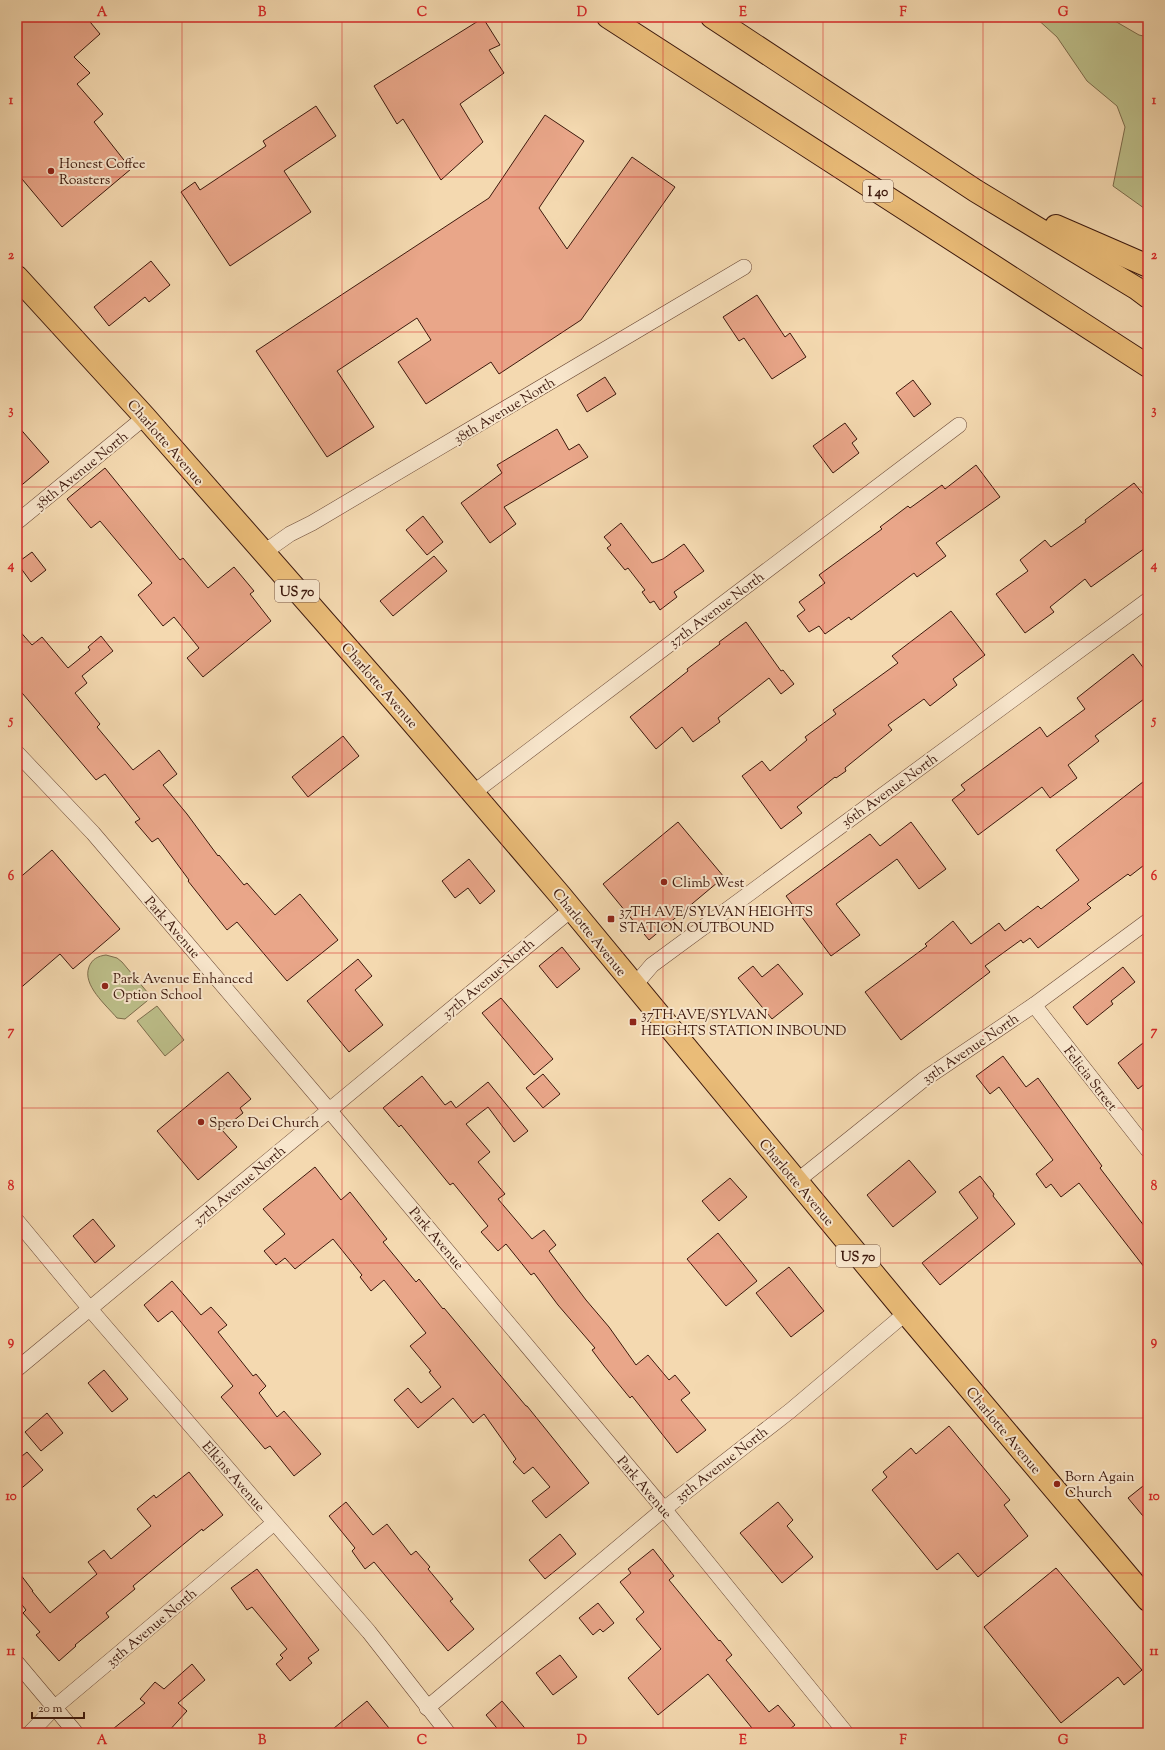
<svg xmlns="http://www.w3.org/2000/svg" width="1165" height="1750" font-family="'Sorts Mill Goudy',serif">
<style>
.green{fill:#bdbf8a;stroke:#7d6c4c}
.building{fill:#e9a689;stroke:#3d190d}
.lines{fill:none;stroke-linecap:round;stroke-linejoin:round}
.street-casing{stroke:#6b4936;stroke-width:16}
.primary-casing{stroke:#3d190d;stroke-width:24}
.highway-casing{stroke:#3d190d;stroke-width:24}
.street{stroke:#f8e6cc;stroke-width:15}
.primary{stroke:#eabc78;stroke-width:22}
.highway{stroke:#eabc78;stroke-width:22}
.grid{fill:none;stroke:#d62828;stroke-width:1;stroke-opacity:0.55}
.poi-dot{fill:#8f2418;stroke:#f8e6cc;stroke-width:1.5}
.labels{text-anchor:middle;stroke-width:4;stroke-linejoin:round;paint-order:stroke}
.shield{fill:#f8e6cc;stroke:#755646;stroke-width:1}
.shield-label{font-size:13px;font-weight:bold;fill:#3d190d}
.poi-label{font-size:14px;fill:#3d190d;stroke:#f8e6cc;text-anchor:start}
.street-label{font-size:14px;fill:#3d190d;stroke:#f8e6cc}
.neatline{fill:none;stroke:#d62828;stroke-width:1.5}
.grid-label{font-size:13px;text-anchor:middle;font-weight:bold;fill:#d62828}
</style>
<rect width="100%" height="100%" fill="#f4d9b0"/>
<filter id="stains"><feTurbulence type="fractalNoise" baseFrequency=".005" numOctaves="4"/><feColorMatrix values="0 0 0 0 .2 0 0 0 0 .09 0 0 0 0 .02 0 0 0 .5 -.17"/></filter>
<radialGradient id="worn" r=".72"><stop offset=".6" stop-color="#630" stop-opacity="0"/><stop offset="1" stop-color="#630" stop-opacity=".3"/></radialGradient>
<g class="green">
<path d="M 1035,17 L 1108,17 L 1139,35 L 1148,37 L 1148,211 L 1113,186 L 1125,127 L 1117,106 L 1087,81 L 1057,37 Z"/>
<path d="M 106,955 L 117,958 L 122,962 L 148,993 L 147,1001 L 125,1019 L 117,1018 C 106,1005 82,985 89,967 C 92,959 98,956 106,955 Z"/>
<path d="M 157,1006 L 184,1040 L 165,1056 L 137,1021 Z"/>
</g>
<g class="building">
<path d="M 17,17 L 86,17 L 100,34 L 74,57 L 90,73 L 77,84 L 103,114 L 94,122 L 131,169 L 62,227 L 17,173 Z"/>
<path d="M 483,18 L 500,45 L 489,50 L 504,73 L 460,104 L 483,142 L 441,180 L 403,119 L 397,124 L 374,86 Z"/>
<path d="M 316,106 L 336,136 L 284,171 L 311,212 L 230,266 L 181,192 L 195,182 L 200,190 L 266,146 L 263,141 Z"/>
<path d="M 545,115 L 584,141 L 539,208 L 567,249 L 632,157 L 675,187 L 581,320 L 499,374 L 491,362 L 426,404 L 398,362 L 431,340 L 417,318 L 337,371 L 374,427 L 327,457 L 256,351 L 489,198 Z"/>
<path d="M 151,261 L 170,285 L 149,302 L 145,297 L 109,326 L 94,307 Z"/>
<path d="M 757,295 L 785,337 L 790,333 L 806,357 L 772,379 L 744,338 L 739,341 L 723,317 Z"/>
<path d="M 605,377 L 616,394 L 587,412 L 577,395 Z"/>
<path d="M 913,380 L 931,404 L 914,417 L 896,393 Z"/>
<path d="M 845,423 L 857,439 L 852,443 L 859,453 L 833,473 L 813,446 Z"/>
<path d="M 17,425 L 49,462 L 17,489 Z"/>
<path d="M 557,429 L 569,450 L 579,444 L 588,457 L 504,507 L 516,524 L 490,543 L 461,503 L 502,473 L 497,465 Z"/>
<path d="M 976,465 L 1000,497 L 936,543 L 946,556 L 917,577 L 914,573 L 851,620 L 849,617 L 825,634 L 819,626 L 809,632 L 797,616 L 805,610 L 799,602 L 825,583 L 819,575 L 882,529 L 880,527 L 908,506 L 910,508 L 942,485 L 945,489 Z"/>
<path d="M 105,468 L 180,560 L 183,558 L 208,588 L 234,567 L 254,591 L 250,594 L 271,621 L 203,677 L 187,658 L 199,648 L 174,617 L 163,626 L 138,595 L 152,583 L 100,521 L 91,528 L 67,499 Z"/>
<path d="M 1134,483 L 1148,500 L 1148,546 L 1091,587 L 1085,579 L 1050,607 L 1054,612 L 1025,633 L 996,594 L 1028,571 L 1020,560 L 1045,540 L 1051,547 L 1086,522 L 1085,520 Z"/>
<path d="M 423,516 L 443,542 L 427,555 L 406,530 Z"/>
<path d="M 621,523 L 652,563 L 663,559 L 684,544 L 704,571 L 674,592 L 677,597 L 660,610 L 654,601 L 650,603 L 642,592 L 645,590 L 628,568 L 625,570 L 607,548 L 611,545 L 604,537 Z"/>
<path d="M 32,552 L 46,570 L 31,582 L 17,563 Z"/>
<path d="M 434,556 L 447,571 L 393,616 L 380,601 Z"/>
<path d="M 951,611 L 985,655 L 953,679 L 957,685 L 930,706 L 924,699 L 888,725 L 892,730 L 845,768 L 846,771 L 836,778 L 835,777 L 797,807 L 802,813 L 781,829 L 742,776 L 762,761 L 770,771 L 807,740 L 805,737 L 836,714 L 833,710 L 898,663 L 892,656 Z"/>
<path d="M 746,622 L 781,671 L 783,670 L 794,684 L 781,694 L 769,678 L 718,718 L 720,722 L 693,742 L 682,727 L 656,749 L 630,717 L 688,671 L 687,669 L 720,644 L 719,642 Z"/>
<path d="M 17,628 L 32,645 L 42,637 L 68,668 L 90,650 L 88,647 L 101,636 L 113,651 L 82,676 L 87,683 L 75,693 L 100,724 L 97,727 L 133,770 L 159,750 L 177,774 L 163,785 L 187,814 L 218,856 L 219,855 L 244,885 L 247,883 L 275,915 L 300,894 L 338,940 L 287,981 L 237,922 L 227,930 L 188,881 L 189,880 L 158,838 L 152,842 L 135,822 L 140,819 L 105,774 L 96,780 L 17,687 Z"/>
<path d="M 1133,654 L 1148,674 L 1148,696 L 1095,736 L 1099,741 L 1068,765 L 1077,778 L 1050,798 L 1042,787 L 978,835 L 952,800 L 965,790 L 961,785 L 1040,727 L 1047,737 L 1085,709 L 1077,698 Z"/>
<path d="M 343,736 L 359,756 L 308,797 L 292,777 Z"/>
<path d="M 1148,778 L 1148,862 L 1130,876 L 1128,874 L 1087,904 L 1091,908 L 1038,948 L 1030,938 L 1023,943 L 1021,940 L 985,966 L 990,972 L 901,1040 L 865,992 L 927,946 L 925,944 L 953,921 L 971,944 L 999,923 L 1005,931 L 1038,906 L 1041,909 L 1079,880 L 1056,850 Z"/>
<path d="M 678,822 L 724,877 L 649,940 L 603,884 Z"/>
<path d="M 911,822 L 946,869 L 919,889 L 897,859 L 836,904 L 860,935 L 831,956 L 786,896 L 870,834 L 880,846 Z"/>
<path d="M 52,850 L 120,929 L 73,969 L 60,954 L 17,991 L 17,880 Z"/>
<path d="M 469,859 L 495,891 L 480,904 L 468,888 L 455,898 L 442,881 Z"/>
<path d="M 562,947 L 580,969 L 557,988 L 539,966 Z"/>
<path d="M 358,959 L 372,976 L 355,990 L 383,1025 L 349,1052 L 307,1001 Z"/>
<path d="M 778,964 L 803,994 L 772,1019 L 738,978 L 753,966 L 762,977 Z"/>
<path d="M 1123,967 L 1135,982 L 1111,1001 L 1113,1004 L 1087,1025 L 1073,1007 Z"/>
<path d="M 501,998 L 553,1059 L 534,1075 L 482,1013 Z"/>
<path d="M 1148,1039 L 1148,1081 L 1138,1089 L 1118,1063 Z"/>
<path d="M 1003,1056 L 1026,1087 L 1038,1078 L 1102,1166 L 1100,1168 L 1148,1231 L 1148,1272 L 1079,1183 L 1061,1197 L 1051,1184 L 1046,1188 L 1036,1174 L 1053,1160 L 999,1087 L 990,1094 L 976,1076 Z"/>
<path d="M 228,1072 L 251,1099 L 240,1108 L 243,1113 L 222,1130 L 237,1147 L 198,1180 L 157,1131 Z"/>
<path d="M 543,1074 L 560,1094 L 543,1108 L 526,1088 Z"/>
<path d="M 422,1076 L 445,1105 L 451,1101 L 456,1108 L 488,1082 L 528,1131 L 514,1142 L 488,1107 L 466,1124 L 490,1152 L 478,1162 L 505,1194 L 498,1199 L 532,1239 L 544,1230 L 556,1245 L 549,1251 L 586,1300 L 609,1327 L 636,1365 L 648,1355 L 669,1380 L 675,1375 L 690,1393 L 681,1400 L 706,1430 L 677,1453 L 632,1396 L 630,1398 L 604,1366 L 592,1350 L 595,1348 L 558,1305 L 534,1273 L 531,1275 L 506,1244 L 498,1251 L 481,1232 L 488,1226 L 453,1183 L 450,1185 L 401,1125 L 399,1127 L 383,1108 Z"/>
<path d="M 909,1160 L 936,1192 L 893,1227 L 867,1195 Z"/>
<path d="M 315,1167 L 341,1200 L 350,1192 L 387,1239 L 383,1242 L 416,1282 L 419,1279 L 443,1309 L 444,1308 L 526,1406 L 527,1406 L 589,1483 L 546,1518 L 532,1501 L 550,1487 L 533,1467 L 524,1474 L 513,1462 L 516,1459 L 484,1414 L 473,1423 L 453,1398 L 418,1428 L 394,1400 L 408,1388 L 421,1403 L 441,1387 L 429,1372 L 431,1371 L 410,1346 L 426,1333 L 384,1280 L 371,1291 L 360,1277 L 362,1275 L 333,1239 L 295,1269 L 285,1258 L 276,1265 L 264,1251 L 285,1234 L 263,1209 Z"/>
<path d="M 980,1176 L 994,1194 L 993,1196 L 1015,1224 L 940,1285 L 922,1263 L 978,1218 L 959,1192 Z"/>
<path d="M 730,1178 L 747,1197 L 719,1221 L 702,1201 Z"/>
<path d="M 93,1219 L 115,1246 L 95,1263 L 73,1236 Z"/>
<path d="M 718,1233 L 757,1281 L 726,1306 L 687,1259 Z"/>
<path d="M 789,1267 L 824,1311 L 791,1337 L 756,1293 Z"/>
<path d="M 172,1281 L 201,1315 L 211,1307 L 227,1325 L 218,1332 L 253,1376 L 256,1374 L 266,1386 L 259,1393 L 277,1417 L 284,1411 L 321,1454 L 294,1476 L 270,1446 L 265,1449 L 221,1397 L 233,1386 L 172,1311 L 158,1322 L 144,1305 Z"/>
<path d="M 104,1370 L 128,1399 L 112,1412 L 88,1383 Z"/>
<path d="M 47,1413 L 63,1433 L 41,1451 L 25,1432 Z"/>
<path d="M 949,1426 L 1010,1500 L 1004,1505 L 1028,1536 L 978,1577 L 958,1553 L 937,1570 L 872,1490 L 887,1477 L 883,1472 L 911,1448 L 916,1454 Z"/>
<path d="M 27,1452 L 43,1470 L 17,1492 L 17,1460 Z"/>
<path d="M 189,1472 L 223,1515 L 203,1531 L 202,1529 L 133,1586 L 135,1589 L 106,1613 L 109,1617 L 75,1645 L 76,1646 L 59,1661 L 36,1635 L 40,1632 L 23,1613 L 26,1610 L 19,1601 L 17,1603 L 17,1570 L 33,1591 L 32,1591 L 50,1613 L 97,1574 L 88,1562 L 104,1550 L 111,1559 L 151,1526 L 137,1509 L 154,1495 L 156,1498 Z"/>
<path d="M 1148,1482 L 1148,1522 L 1128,1498 Z"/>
<path d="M 346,1502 L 373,1535 L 387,1524 L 411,1555 L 416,1551 L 430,1567 L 428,1569 L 453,1599 L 450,1601 L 474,1629 L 448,1651 L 374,1562 L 365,1569 L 352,1551 L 355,1548 L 329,1516 Z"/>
<path d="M 778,1502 L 793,1520 L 787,1526 L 813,1557 L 782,1583 L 740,1533 Z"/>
<path d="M 560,1534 L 576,1554 L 545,1579 L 529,1560 Z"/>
<path d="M 653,1549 L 674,1576 L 669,1580 L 719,1641 L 720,1640 L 732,1655 L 726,1660 L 769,1712 L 778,1705 L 795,1725 L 785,1733 L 756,1733 L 708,1674 L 658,1715 L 628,1678 L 661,1649 L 636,1619 L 644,1612 L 620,1582 L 631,1573 L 628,1569 Z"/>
<path d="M 1056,1568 L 1142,1670 L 1124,1685 L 1118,1677 L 1061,1723 L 984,1627 Z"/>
<path d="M 257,1569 L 319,1650 L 308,1658 L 312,1663 L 290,1681 L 276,1664 L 283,1658 L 280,1655 L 287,1649 L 252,1607 L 247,1610 L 231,1588 Z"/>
<path d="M 598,1603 L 614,1623 L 603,1632 L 600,1629 L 593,1635 L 579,1618 Z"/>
<path d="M 560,1655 L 577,1677 L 553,1695 L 536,1673 Z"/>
<path d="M 192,1664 L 205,1680 L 178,1703 L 187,1711 L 167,1733 L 108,1733 L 145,1703 L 140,1699 L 155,1682 L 164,1689 Z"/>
<path d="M 367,1701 L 393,1733 L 328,1733 Z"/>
<path d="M 502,1701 L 529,1733 L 501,1733 L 486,1715 Z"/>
</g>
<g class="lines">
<defs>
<g id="street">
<path d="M 17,522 L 145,417"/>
<path d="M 263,553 L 290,534 L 312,523 L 744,267"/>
<path d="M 17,753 L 93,833 L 329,1110 L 664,1509 L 846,1733"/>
<path d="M 473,793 L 959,425"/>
<path d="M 634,986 L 652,965 L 1148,600"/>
<path d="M 1034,1005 L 1148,1150"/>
<path d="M 797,1181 L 923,1080 L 1034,1005 L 1148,921"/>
<path d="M 17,1221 L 90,1309 L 369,1632 L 448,1733"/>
<path d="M 17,1369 L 572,909"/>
<path d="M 17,1663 L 76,1733"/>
<path d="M 427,1708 L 664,1509 L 790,1411 L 906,1313"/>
<path d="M 30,1733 L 54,1708 L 274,1523"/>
</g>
<path id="primary" d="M 17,277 L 145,417 L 395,702 L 560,895 L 906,1313 L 1148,1600"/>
<g id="highway">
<path d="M 608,17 L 1148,366"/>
<path d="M 712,17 L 976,191 L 1136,288 L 1148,297"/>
<path d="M 1056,226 L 1148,266"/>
</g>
</defs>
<use href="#street" class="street-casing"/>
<use href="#primary" class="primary-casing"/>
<use href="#highway" class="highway-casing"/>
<use href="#street" class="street"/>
<use href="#primary" class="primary"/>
<use href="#highway" class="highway"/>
</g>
<path class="grid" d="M 182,17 L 182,1733M 342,17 L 342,1733M 502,17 L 502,1733M 663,17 L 663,1733M 823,17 L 823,1733M 983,17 L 983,1733M 17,177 L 1148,177M 17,332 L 1148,332M 17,487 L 1148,487M 17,642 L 1148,642M 17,797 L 1148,797M 17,953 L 1148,953M 17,1108 L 1148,1108M 17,1263 L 1148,1263M 17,1418 L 1148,1418M 17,1573 L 1148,1573"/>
<g class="poi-dot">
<circle cx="51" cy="171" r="4"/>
<circle cx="664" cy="882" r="4"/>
<rect x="607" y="915" width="8" height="8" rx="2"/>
<circle cx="105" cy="986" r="4"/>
<rect x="629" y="1018" width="8" height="8" rx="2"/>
<circle cx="201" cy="1122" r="4"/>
<circle cx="1057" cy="1484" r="4"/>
</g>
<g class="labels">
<g class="shield">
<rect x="863" y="180" width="30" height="22" rx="3"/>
<rect x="275" y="580" width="44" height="22" rx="3"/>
<rect x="836" y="1245" width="44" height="22" rx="3"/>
</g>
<g class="shield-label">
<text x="878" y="196">I 40</text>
<text x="297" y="596">US 70</text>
<text x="858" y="1261">US 70</text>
</g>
<g class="poi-label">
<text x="59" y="168">Honest Coffee<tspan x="59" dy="16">Roasters</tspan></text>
<text x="672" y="887">Climb West</text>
<text x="619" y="916">37TH AVE/SYLVAN HEIGHTS<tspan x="619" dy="16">STATION OUTBOUND</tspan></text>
<text x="113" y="983">Park Avenue Enhanced<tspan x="113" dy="16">Option School</tspan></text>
<text x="641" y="1019">37TH AVE/SYLVAN<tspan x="641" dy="16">HEIGHTS STATION INBOUND</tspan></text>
<text x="209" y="1127">Spero Dei Church</text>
<text x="1065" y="1481">Born Again<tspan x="1065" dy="16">Church</tspan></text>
</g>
<g class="street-label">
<text transform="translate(504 410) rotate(-31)" y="5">38th Avenue North</text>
<text transform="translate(166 442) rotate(49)" y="5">Charlotte Avenue</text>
<text transform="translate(81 470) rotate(-39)" y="5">38th Avenue North</text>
<text transform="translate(716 609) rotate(-37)" y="5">37th Avenue North</text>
<text transform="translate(380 685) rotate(49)" y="5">Charlotte Avenue</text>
<text transform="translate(889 790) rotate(-36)" y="5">36th Avenue North</text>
<text transform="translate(173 927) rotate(49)" y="5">Park Avenue</text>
<text transform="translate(590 932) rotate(51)" y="5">Charlotte Avenue</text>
<text transform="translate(488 978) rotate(-40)" y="5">37th Avenue North</text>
<text transform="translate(970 1048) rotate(-34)" y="5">35th Avenue North</text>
<text transform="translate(1091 1078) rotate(52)" y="5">Felicia Street</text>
<text transform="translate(797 1182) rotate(50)" y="5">Charlotte Avenue</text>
<text transform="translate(239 1185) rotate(-40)" y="5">37th Avenue North</text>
<text transform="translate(437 1238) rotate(50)" y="5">Park Avenue</text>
<text transform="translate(1004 1430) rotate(50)" y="5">Charlotte Avenue</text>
<text transform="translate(721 1464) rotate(-38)" y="5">35th Avenue North</text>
<text transform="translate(234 1476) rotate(49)" y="5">Elkins Avenue</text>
<text transform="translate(645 1487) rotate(50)" y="5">Park Avenue</text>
<text transform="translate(151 1627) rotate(-40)" y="5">35th Avenue North</text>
</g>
</g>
<rect width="1165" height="1750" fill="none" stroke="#f4d9b0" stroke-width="44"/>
<path d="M32 1712v6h52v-6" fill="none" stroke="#3d190d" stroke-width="2"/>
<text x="38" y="1712" font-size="12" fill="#3d190d" stroke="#f8e6cc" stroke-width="3" paint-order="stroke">20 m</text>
<rect x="22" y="22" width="1121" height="1706" class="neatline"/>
<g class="grid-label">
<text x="102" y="16">A</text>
<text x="262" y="16">B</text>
<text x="422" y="16">C</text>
<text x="582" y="16">D</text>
<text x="743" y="16">E</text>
<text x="903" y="16">F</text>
<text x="1063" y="16">G</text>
<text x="11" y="104">1</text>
<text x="1154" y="104">1</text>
<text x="11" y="259">2</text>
<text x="1154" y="259">2</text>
<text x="11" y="414">3</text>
<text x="1154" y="414">3</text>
<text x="11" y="569">4</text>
<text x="1154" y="569">4</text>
<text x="11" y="724">5</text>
<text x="1154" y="724">5</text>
<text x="11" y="880">6</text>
<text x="1154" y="880">6</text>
<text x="11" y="1035">7</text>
<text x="1154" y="1035">7</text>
<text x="11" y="1190">8</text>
<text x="1154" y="1190">8</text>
<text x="11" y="1345">9</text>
<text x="1154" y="1345">9</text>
<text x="11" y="1500">10</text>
<text x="1154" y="1500">10</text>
<text x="11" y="1655">11</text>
<text x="1154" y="1655">11</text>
<text x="102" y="1744">A</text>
<text x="262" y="1744">B</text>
<text x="422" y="1744">C</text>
<text x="582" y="1744">D</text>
<text x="743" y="1744">E</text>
<text x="903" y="1744">F</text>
<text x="1063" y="1744">G</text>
</g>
<rect width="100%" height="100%" filter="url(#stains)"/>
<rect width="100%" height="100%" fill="url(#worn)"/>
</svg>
